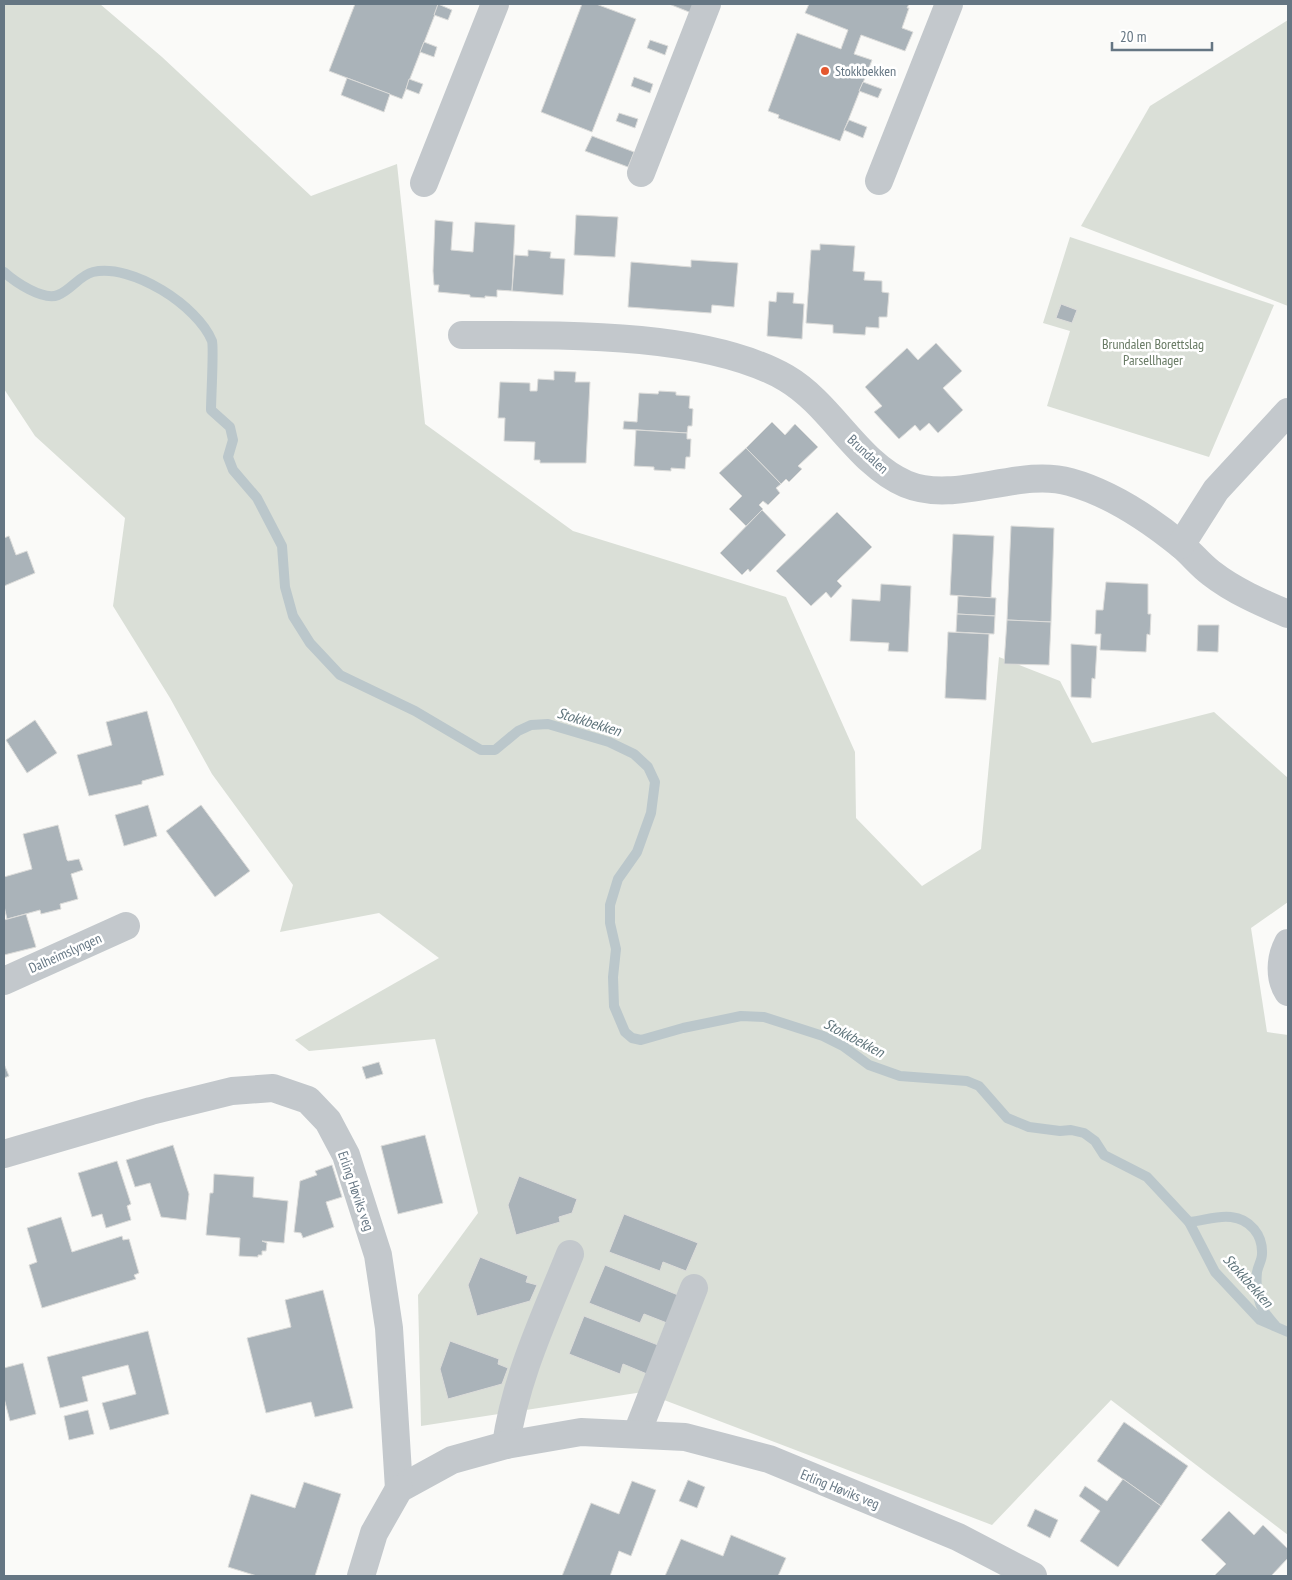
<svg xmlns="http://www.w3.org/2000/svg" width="1292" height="1580" font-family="'PT Sans Narrow',sans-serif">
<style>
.green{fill:#dadfd7}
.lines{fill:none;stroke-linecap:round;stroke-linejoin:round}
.stream{stroke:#bbc7cb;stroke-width:10}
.building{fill:#aab3b9;stroke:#dcdcda}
.minor{stroke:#c3c8cc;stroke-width:28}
.poi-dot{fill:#e4572e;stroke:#fff;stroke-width:2}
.labels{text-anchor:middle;stroke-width:5;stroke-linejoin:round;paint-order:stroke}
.poi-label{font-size:14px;fill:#657683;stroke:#fff;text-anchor:start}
.park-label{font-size:14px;fill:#687a64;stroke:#fff}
.street-label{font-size:14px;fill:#657683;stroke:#fff}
.water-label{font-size:15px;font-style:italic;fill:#60757c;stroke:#fff}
</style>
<rect width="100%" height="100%" fill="#fafaf8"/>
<g class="green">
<path d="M 4,4 L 100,4 L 162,57 L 311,196 L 397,164 L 425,424 L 573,531 L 786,597 L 855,752 L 856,818 L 922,886 L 981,849 L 999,657 L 1060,681 L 1092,743 L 1214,712 L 1288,778 L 1288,902 L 1251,928 L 1267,1032 L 1288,1035 L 1288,1535 L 1111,1400 L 992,1525 L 643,1392 L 421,1426 L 418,1295 L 478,1213 L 435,1039 L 309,1051 L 295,1040 L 439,958 L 379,913 L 280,932 L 293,885 L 212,774 L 170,698 L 113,606 L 125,518 L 35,436 L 4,389 Z"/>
<path d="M 1288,20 L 1288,306 L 1081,226 L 1150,106 Z"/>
<path d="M 1070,237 L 1274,305 L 1209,457 L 1047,406 L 1070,331 L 1043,323 Z"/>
</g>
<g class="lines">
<g class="stream">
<path d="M 4,272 C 15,282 43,301 58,295 C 71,290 80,275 93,272 C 132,263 198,306 212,341 C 214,348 211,398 211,410 L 230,427 L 233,440 L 228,457 L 233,470 L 257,498 L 282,546 L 285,587 L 293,616 L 310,643 L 340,675 L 415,711 L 481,750 L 495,750 L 518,731 L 531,725 L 548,724 L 609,742 L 634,754 L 648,767 L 655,782 L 651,813 L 637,852 L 618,879 L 610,905 L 610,923 L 616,949 L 613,977 L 614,1006 L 625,1032 L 632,1038 L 641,1040 L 683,1028 L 741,1016 L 764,1017 L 823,1036 L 843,1046 L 869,1065 L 900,1076 L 967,1081 L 979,1086 L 1007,1118 L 1029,1127 L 1060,1131 L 1071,1130 L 1084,1133 L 1095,1141 L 1104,1155 L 1147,1177 L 1189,1222 L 1215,1272 L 1260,1320 L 1288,1332"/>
<path d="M 1189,1222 C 1203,1221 1217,1215 1231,1217 C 1250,1219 1263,1235 1262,1254 C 1262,1260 1258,1266 1257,1272 C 1256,1282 1257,1294 1260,1303 C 1262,1311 1270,1319 1275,1325"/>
</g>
</g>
<g class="building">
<path d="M 355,4 L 439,4 L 402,99 L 329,71 Z"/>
<path d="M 438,4 L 452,10 L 448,20 L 434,15 Z"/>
<path d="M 582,4 L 596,4 L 636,19 L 592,132 L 541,112 Z"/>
<path d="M 669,4 L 698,4 L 694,14 Z"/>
<path d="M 809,4 L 909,4 L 907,8 L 909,8 L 902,28 L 913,32 L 905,51 L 861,35 L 854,54 L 872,60 L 840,141 L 778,118 L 779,115 L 768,111 L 797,33 L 841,49 L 842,46 L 848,30 L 805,13 Z"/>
<path d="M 650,40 L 668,46 L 665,55 L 647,48 Z"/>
<path d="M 424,42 L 437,47 L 434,57 L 420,52 Z"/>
<path d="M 634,77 L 653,84 L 650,93 L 631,86 Z"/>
<path d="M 347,78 L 390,94 L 384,112 L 341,95 Z"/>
<path d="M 409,79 L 423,84 L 419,94 L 406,89 Z"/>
<path d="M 863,82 L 882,89 L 878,98 L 859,91 Z"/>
<path d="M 619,113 L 638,119 L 635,128 L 616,121 Z"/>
<path d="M 849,120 L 867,127 L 863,138 L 844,130 Z"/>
<path d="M 592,136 L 634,152 L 628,167 L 585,151 Z"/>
<path d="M 576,215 L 618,217 L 615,257 L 574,255 Z"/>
<path d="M 435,220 L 453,222 L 451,250 L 473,252 L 475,222 L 515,225 L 512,291 L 497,290 L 497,297 L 485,296 L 485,298 L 470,297 L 470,295 L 438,292 L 439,285 L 434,285 L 433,271 Z"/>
<path d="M 820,244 L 855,246 L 853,271 L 865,272 L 864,280 L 882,281 L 882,292 L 889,293 L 887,317 L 879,317 L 879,328 L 866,327 L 865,335 L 833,333 L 833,325 L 806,323 L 811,250 L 820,250 Z"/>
<path d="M 528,250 L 551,252 L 550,258 L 565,259 L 563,295 L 512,291 L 515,255 L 528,256 Z"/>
<path d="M 691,260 L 738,263 L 734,307 L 712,305 L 711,313 L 628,307 L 631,262 L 691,267 Z"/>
<path d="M 777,292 L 794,293 L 793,303 L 804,304 L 802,339 L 767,336 L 769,301 L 776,302 Z"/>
<path d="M 1061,304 L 1077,310 L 1072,323 L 1056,318 Z"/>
<path d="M 936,343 L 962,371 L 943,388 L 963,410 L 938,433 L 929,423 L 920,431 L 915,425 L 899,439 L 874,412 L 882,406 L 865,387 L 907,348 L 918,360 Z"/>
<path d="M 554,371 L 576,372 L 575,382 L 590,382 L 586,463 L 540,463 L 540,460 L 534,460 L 535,442 L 504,441 L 505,418 L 498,418 L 500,382 L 530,383 L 530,391 L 537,391 L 538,379 L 554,380 Z"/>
<path d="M 659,391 L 676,392 L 676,395 L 690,396 L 689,408 L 693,409 L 692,426 L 688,426 L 687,433 L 623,429 L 624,421 L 637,422 L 639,393 L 658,394 Z"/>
<path d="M 772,422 L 785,435 L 795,424 L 818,447 L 798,466 L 802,469 L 789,482 L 786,479 L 781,484 L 746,448 Z"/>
<path d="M 636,430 L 687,433 L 687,439 L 691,439 L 690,457 L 686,457 L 685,469 L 671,468 L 671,471 L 654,470 L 654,467 L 634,466 Z"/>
<path d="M 746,448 L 781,484 L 776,488 L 780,493 L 768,505 L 763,501 L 759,505 L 763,509 L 746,526 L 729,509 L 742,496 L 719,473 Z"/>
<path d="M 762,510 L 786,535 L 750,572 L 748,569 L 742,575 L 720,553 Z"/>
<path d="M 837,512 L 872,547 L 837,581 L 842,586 L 831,598 L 826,592 L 811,606 L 776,571 Z"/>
<path d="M 1011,526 L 1054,528 L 1051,622 L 1007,620 Z"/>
<path d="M 953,534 L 994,536 L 991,598 L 950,595 Z"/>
<path d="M 9,536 L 16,555 L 27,551 L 35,573 L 4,586 L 4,538 Z"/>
<path d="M 1106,582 L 1148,584 L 1148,614 L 1151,614 L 1150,635 L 1147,634 L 1146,652 L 1100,650 L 1101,634 L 1095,634 L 1096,610 L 1103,610 Z"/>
<path d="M 881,584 L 911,586 L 908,652 L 888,651 L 889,643 L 850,641 L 852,599 L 880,601 Z"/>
<path d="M 958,596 L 996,598 L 995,616 L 957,614 Z"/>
<path d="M 957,614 L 995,616 L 994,634 L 956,632 Z"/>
<path d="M 1007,620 L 1051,622 L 1049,665 L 1004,664 Z"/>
<path d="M 1198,625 L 1219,625 L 1218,652 L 1197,651 Z"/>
<path d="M 948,632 L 989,634 L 986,700 L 945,698 Z"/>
<path d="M 1071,644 L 1097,646 L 1095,679 L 1092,678 L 1091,698 L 1071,697 Z"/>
<path d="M 147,711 L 164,775 L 142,781 L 142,784 L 89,796 L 77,755 L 112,745 L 106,722 Z"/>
<path d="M 35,720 L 57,753 L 27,773 L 6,740 Z"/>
<path d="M 148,805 L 157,836 L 124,846 L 115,815 Z"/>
<path d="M 201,805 L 250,871 L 215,897 L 166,831 Z"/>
<path d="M 58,825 L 67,860 L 68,861 L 79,859 L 83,870 L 71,874 L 78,899 L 60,904 L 61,909 L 41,914 L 40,910 L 7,919 L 4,906 L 4,877 L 32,869 L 23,834 Z"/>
<path d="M 26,914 L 36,947 L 4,955 L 4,920 Z"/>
<path d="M 379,1062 L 383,1074 L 366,1079 L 362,1067 Z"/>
<path d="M 4,1064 L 9,1076 L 4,1078 Z"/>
<path d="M 425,1135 L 443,1203 L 398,1214 L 381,1146 Z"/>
<path d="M 173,1145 L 189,1194 L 186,1220 L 161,1217 L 150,1183 L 135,1187 L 126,1160 Z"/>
<path d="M 117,1161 L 131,1204 L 127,1206 L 131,1220 L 106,1228 L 102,1214 L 92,1217 L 78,1173 Z"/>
<path d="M 332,1165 L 342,1197 L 326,1202 L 334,1227 L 303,1238 L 301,1233 L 294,1232 L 300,1181 L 317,1175 L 315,1171 Z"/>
<path d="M 214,1174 L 254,1177 L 253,1197 L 288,1201 L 284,1243 L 262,1241 L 267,1243 L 266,1251 L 262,1251 L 262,1255 L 258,1255 L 258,1257 L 239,1256 L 240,1238 L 206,1235 L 210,1193 L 213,1193 Z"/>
<path d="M 519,1176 L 577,1199 L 572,1213 L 559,1217 L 560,1222 L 516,1235 L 508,1205 Z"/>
<path d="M 624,1214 L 698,1243 L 686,1271 L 663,1262 L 660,1271 L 609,1252 Z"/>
<path d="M 61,1217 L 72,1252 L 122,1236 L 123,1240 L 129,1239 L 139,1273 L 134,1275 L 136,1279 L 42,1308 L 29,1265 L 37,1262 L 27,1228 Z"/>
<path d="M 480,1257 L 528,1276 L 526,1282 L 537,1285 L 530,1301 L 477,1316 L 468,1285 Z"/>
<path d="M 605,1265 L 678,1295 L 667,1323 L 644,1314 L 640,1323 L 589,1303 Z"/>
<path d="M 323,1290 L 353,1408 L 315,1417 L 311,1402 L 266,1413 L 247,1338 L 291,1327 L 285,1300 Z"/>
<path d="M 584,1316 L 658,1345 L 647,1374 L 623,1364 L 620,1374 L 569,1354 Z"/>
<path d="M 148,1331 L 169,1414 L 110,1430 L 102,1403 L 136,1394 L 128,1365 L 82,1377 L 88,1401 L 60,1408 L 47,1357 Z"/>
<path d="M 450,1341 L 499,1359 L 498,1364 L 508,1368 L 502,1384 L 448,1399 L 440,1369 Z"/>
<path d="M 23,1363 L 36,1414 L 10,1421 L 4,1398 L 4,1368 Z"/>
<path d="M 88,1410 L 94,1434 L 69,1440 L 64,1416 Z"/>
<path d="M 1124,1422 L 1188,1466 L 1161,1506 L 1097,1461 Z"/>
<path d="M 1123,1479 L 1161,1506 L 1118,1567 L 1080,1541 L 1100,1511 L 1079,1496 L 1085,1486 L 1107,1501 Z"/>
<path d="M 688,1480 L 705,1487 L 697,1508 L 679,1501 Z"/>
<path d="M 632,1481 L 656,1490 L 631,1556 L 619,1551 L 610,1576 L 562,1576 L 591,1503 L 619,1514 Z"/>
<path d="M 304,1482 L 341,1494 L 315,1576 L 257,1576 L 228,1567 L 251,1494 L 295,1508 Z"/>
<path d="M 1035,1509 L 1058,1520 L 1050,1538 L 1027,1526 Z"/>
<path d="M 1229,1511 L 1254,1535 L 1263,1525 L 1288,1549 L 1288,1558 L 1271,1576 L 1214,1576 L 1226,1564 L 1201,1540 Z"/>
<path d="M 731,1535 L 786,1558 L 778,1576 L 665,1576 L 681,1539 L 723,1556 Z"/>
</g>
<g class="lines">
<g class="minor">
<path d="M 641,173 L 707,4"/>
<path d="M 879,181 L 949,4"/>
<path d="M 424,183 L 495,4"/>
<path d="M 462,335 C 555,335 704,331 786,378 C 832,405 857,463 906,484 C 956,505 1019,467 1070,482 C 1110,493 1149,519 1181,545 C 1192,554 1200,565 1211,573 C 1234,591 1262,603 1288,614"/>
<path d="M 1181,545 L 1216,490 L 1288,412"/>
<path d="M 1288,943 C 1280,958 1279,978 1288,992"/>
<path d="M 4,981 L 126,926"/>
<path d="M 4,1154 L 151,1111 L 232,1091 L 273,1088 L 308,1100 L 328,1121 L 346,1155 L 378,1255 L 389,1328 L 399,1489"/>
<path d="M 637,1433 L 694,1288"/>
<path d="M 506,1445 C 515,1379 545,1316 570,1254"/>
<path d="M 399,1489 L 452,1460 L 506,1445 L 581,1432 L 685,1437 L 769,1459 L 958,1537 L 1033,1576"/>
<path d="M 361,1576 L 374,1533 L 399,1489"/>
</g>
</g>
<circle class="poi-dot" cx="825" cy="71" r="5"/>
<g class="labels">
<g class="poi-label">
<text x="835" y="76">Stokkbekken</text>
</g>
<g class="park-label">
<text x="1153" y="349">Brundalen Borettslag<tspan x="1153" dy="16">Parsellhager</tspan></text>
</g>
<g class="street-label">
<text transform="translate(868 454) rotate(43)" y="5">Brundalen</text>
<text transform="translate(65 953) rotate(-24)" y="5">Dalheimslyngen</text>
<text transform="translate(356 1191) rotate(71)" y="5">Erling Høviks veg</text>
<text transform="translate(840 1489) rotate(22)" y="5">Erling Høviks veg</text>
</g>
<g class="water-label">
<text transform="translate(589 722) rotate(17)" y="5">Stokkbekken</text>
<text transform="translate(854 1038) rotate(28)" y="5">Stokkbekken</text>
<text transform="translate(1248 1281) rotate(48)" y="5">Stokkbekken</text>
</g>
</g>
<rect width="1292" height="1580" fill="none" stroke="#657683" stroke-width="10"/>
<path d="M1112 42v8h100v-8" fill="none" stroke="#657683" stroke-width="2.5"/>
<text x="1120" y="42" font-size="15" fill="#657683" stroke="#ffffff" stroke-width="4" paint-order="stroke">20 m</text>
</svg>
